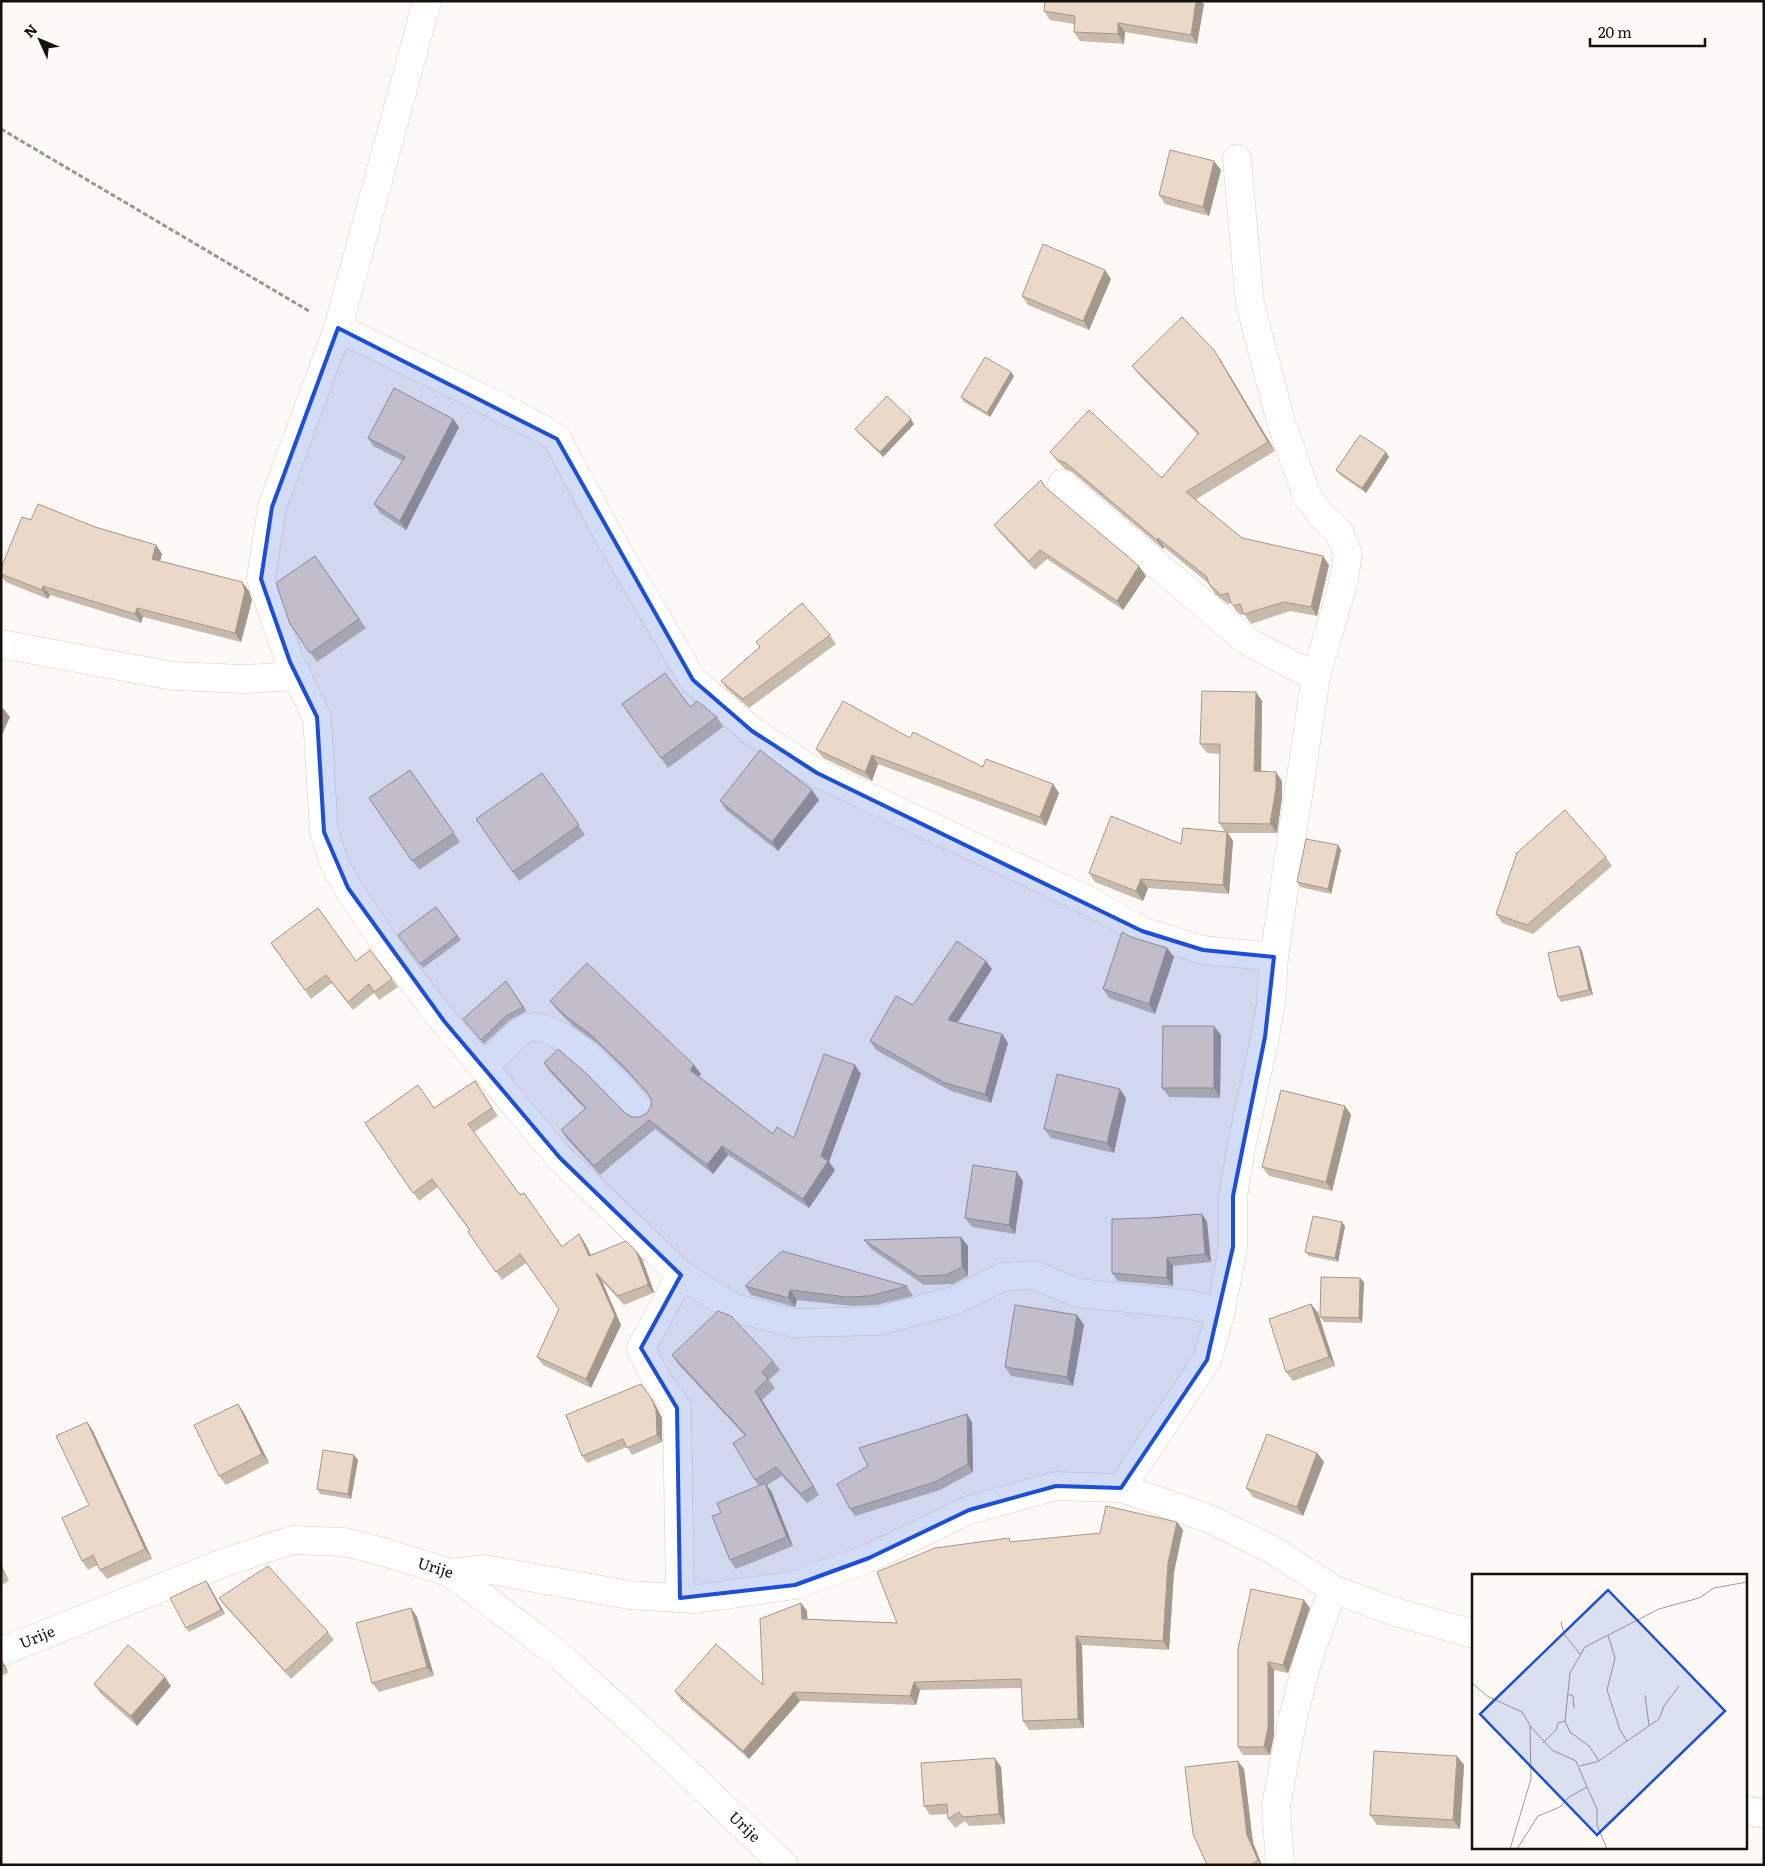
<svg xmlns="http://www.w3.org/2000/svg" width="1765" height="1866" font-family="Literata,serif">
<style>
.lines{fill:none;stroke-linecap:round;stroke-linejoin:round}
.minor-casing{stroke:#ddcdbd;stroke-width:29}
.path{stroke:#9b9692;stroke-width:3;stroke-dasharray:5 2.5;stroke-linecap:butt}
.minor{stroke:#fff;stroke-width:28}
.wall{fill:#c9bbac}
.shaded-wall{fill:#a4988c}
.building{fill:#ead9c8;stroke:#a4988c}
.marked{fill:#1d4ed8;fill-opacity:0.2;stroke:#1d4ed8;stroke-width:4;stroke-linejoin:round}
.labels{text-anchor:middle;stroke-width:4;stroke-linejoin:round;paint-order:stroke}
.street-label{font-size:15px;fill:#16100b;stroke:#fdf9f6}
.inset-road{fill:none;stroke:#a19c98;stroke-width:1}
.view{fill:#1d4ed8;fill-opacity:0.15;stroke:#1d4ed8;stroke-width:2.5}
.inset-edge{fill:none;stroke:#16100b;stroke-width:2.5}
</style>
<rect width="100%" height="100%" fill="#fdf9f6"/>
<g class="lines">
<defs>
<g id="minor">
<path d="M 427,1 L 338,328 L 272,507 L 261,579 L 290,662 L 317,717 L 324,832 L 334,863 L 348,888 L 394,957 L 444,1021 L 560,1158 L 681,1275 L 734,1308 L 794,1323 L 879,1321 L 953,1301 L 1003,1277 L 1034,1275 L 1078,1293 L 1186,1304 L 1221,1311 L 1207,1360 L 1121,1488"/>
<path d="M 338,328 L 456,385 L 543,429 L 557,439 L 611,540 L 693,680 L 752,731 L 817,773 L 1089,901 L 1142,931 L 1203,950 L 1274,957 L 1316,676 L 1343,584 L 1348,554 L 1339,532 L 1321,515 L 1307,496 L 1281,422 L 1250,304 L 1237,159"/>
<path d="M 1062,484 L 1247,641 L 1294,666 L 1316,676"/>
<path d="M 1,644 L 173,676 L 245,679 L 297,676"/>
<path d="M 483,1068 C 492,1059 513,1036 523,1030 C 556,1012 621,1090 642,1111"/>
<path d="M 1221,1311 L 1233,1247 L 1233,1196 L 1242,1143 L 1265,1037 L 1271,1003 L 1274,957"/>
<path d="M 451,1573 L 485,1569 L 629,1595 L 696,1599 L 795,1585 L 869,1558 L 969,1510 L 1056,1486 L 1121,1488 L 1210,1519 L 1271,1549 L 1333,1589 L 1308,1659 L 1293,1717 L 1276,1805 L 1280,1865"/>
<path d="M 1333,1589 L 1392,1611 L 1474,1634"/>
<path d="M 680,1598 L 677,1408 L 654,1375 L 641,1348 L 681,1275"/>
<path id="s1" d="M 1,1652 L 228,1561 L 293,1540 L 345,1542 L 387,1553 L 451,1573 L 559,1655 L 670,1756 L 784,1865"/>
<path d="M 1746,1810 L 1764,1814"/>
</g>
</defs>
<use href="#minor" class="minor-casing"/>
<path class="path" d="M 1,129 L 309,311"/>
<use href="#minor" class="minor"/>
</g>
<g class="wall">
<path d="M 1204,4 L 1197,44 L 1125,32 L 1124,44 L 1080,41 L 1074,32 L 1074,24 L 1050,20 L 1044,11 Z"/>
<path d="M 1221,170 L 1209,216 L 1165,204 L 1159,195 Z"/>
<path d="M 1111,279 L 1089,330 L 1028,305 L 1022,296 Z"/>
<path d="M 1220,359 L 1275,451 L 1195,500 L 1242,538 L 1329,565 L 1317,616 L 1290,611 L 1251,624 L 1244,614 L 1241,615 L 1237,612 L 1231,603 L 1228,604 L 1215,594 L 1208,583 L 1164,547 L 1163,549 L 1072,472 L 1065,469 L 1057,461 L 1050,452 L 1162,478 L 1198,435 L 1139,375 L 1132,366 Z"/>
<path d="M 1014,376 L 990,417 L 964,402 L 961,397 Z"/>
<path d="M 453,419 L 459,427 L 406,530 L 380,513 L 374,504 L 403,461 L 373,446 L 368,438 Z"/>
<path d="M 914,424 L 883,457 L 859,434 L 855,429 Z"/>
<path d="M 1386,452 L 1389,457 L 1366,493 L 1340,475 L 1336,470 Z"/>
<path d="M 1045,487 L 1146,576 L 1123,610 L 1047,559 L 1035,570 L 1001,534 L 994,525 Z"/>
<path d="M 31,520 L 95,527 L 156,545 L 162,554 L 160,561 L 242,582 L 249,591 L 252,600 L 241,642 L 143,617 L 141,623 L 50,595 L 48,599 L 6,582 L 1,576 L 1,568 Z"/>
<path d="M 315,556 L 366,628 L 317,662 L 290,624 Z"/>
<path d="M 830,635 L 836,644 L 749,708 L 727,689 L 721,681 L 760,647 L 756,642 Z"/>
<path d="M 1262,701 L 1261,772 L 1282,781 L 1282,797 L 1277,833 L 1228,833 L 1233,841 L 1229,894 L 1148,888 L 1143,901 L 1095,882 L 1089,873 L 1181,844 L 1225,832 L 1219,823 L 1220,754 L 1207,753 L 1200,744 Z"/>
<path d="M 622,704 L 690,707 L 717,717 L 723,727 L 668,768 Z"/>
<path d="M 910,738 L 983,767 L 1059,793 L 1046,826 L 878,764 L 872,781 L 823,758 L 816,749 Z"/>
<path d="M 410,770 L 460,842 L 419,870 L 369,798 Z"/>
<path d="M 542,773 L 585,835 L 519,881 L 476,819 Z"/>
<path d="M 819,800 L 778,851 L 726,810 L 720,801 Z"/>
<path d="M 1338,845 L 1341,850 L 1331,894 L 1300,887 L 1297,882 Z"/>
<path d="M 1606,857 L 1612,866 L 1533,934 L 1502,923 L 1496,914 Z"/>
<path d="M 436,907 L 461,940 L 423,968 L 398,935 Z"/>
<path d="M 1131,937 L 1167,948 L 1174,957 L 1155,1014 L 1109,998 L 1103,989 Z"/>
<path d="M 271,943 L 356,961 L 392,979 L 398,987 L 379,1000 L 374,993 L 353,1010 L 332,983 L 311,999 Z"/>
<path d="M 1579,946 L 1582,951 L 1593,995 L 1561,1002 L 1558,997 Z"/>
<path d="M 992,969 L 958,1022 L 1002,1034 L 1008,1043 L 991,1103 L 951,1091 L 876,1050 L 870,1041 L 913,1005 Z"/>
<path d="M 506,981 L 527,1011 L 510,1020 L 484,1044 L 463,1019 Z"/>
<path d="M 550,1001 L 694,1065 L 701,1074 L 699,1076 L 773,1134 L 794,1138 L 861,1074 L 829,1162 L 835,1170 L 809,1208 L 728,1155 L 713,1174 L 655,1129 L 600,1175 L 567,1139 L 561,1130 L 585,1109 L 550,1072 L 544,1063 L 632,1117 L 640,1117 L 647,1113 L 651,1106 L 651,1099 L 650,1097 L 631,1076 L 598,1044 L 573,1026 L 557,1010 Z"/>
<path d="M 1221,1035 L 1220,1098 L 1169,1097 L 1162,1088 Z"/>
<path d="M 475,1081 L 498,1116 L 474,1132 L 520,1195 L 562,1247 L 585,1243 L 591,1255 L 636,1251 L 642,1259 L 654,1292 L 653,1293 L 624,1305 L 602,1281 L 621,1325 L 591,1388 L 543,1365 L 537,1357 L 559,1309 L 526,1263 L 502,1280 L 468,1232 L 469,1230 L 438,1187 L 419,1201 L 365,1123 L 434,1108 Z"/>
<path d="M 1126,1098 L 1114,1153 L 1051,1138 L 1044,1129 Z"/>
<path d="M 1345,1106 L 1351,1115 L 1332,1191 L 1269,1176 L 1262,1167 Z"/>
<path d="M 1023,1181 L 1015,1234 L 972,1227 L 965,1218 Z"/>
<path d="M 1202,1214 L 1207,1222 L 1211,1262 L 1173,1266 L 1173,1286 L 1118,1281 L 1112,1273 L 1149,1218 Z"/>
<path d="M 1345,1226 L 1338,1262 L 1309,1256 L 1305,1252 Z"/>
<path d="M 961,1237 L 968,1246 L 968,1276 L 953,1284 L 924,1285 L 871,1249 L 864,1240 Z"/>
<path d="M 1364,1282 L 1362,1323 L 1324,1322 L 1320,1317 Z"/>
<path d="M 745,1286 L 907,1286 L 913,1296 L 877,1305 L 852,1306 L 797,1300 L 795,1307 L 751,1295 Z"/>
<path d="M 1311,1304 L 1318,1313 L 1335,1366 L 1293,1381 L 1286,1372 Z"/>
<path d="M 1077,1315 L 1084,1325 L 1073,1386 L 1011,1376 L 1005,1367 Z"/>
<path d="M 672,1355 L 773,1361 L 780,1370 L 769,1380 L 775,1388 L 762,1400 L 819,1495 L 807,1503 L 782,1476 L 767,1485 L 772,1493 L 793,1546 L 736,1569 L 730,1560 L 721,1513 L 759,1486 L 755,1480 L 745,1436 L 678,1364 Z"/>
<path d="M 641,1384 L 656,1406 L 662,1418 L 662,1442 L 632,1455 L 627,1447 L 587,1463 L 582,1456 Z"/>
<path d="M 238,1404 L 244,1413 L 269,1463 L 226,1485 L 219,1476 Z"/>
<path d="M 87,1422 L 93,1431 L 152,1559 L 107,1579 L 100,1570 L 98,1565 L 88,1570 L 82,1561 L 89,1505 Z"/>
<path d="M 972,1422 L 973,1472 L 940,1490 L 855,1516 L 850,1509 Z"/>
<path d="M 1317,1453 L 1324,1462 L 1303,1516 L 1253,1497 L 1246,1488 Z"/>
<path d="M 358,1460 L 351,1499 L 320,1494 L 317,1489 Z"/>
<path d="M 1177,1522 L 1183,1530 L 1174,1572 L 1169,1650 L 1082,1645 L 1084,1728 L 1029,1730 L 1023,1721 L 1022,1688 L 920,1690 L 916,1705 L 800,1701 L 749,1759 L 681,1700 L 675,1691 L 763,1685 L 801,1603 L 807,1611 L 807,1619 L 897,1623 L 1012,1542 L 1100,1533 Z"/>
<path d="M 1,1565 L 9,1581 L 1,1585 Z"/>
<path d="M 206,1581 L 225,1614 L 189,1632 L 186,1628 Z"/>
<path d="M 219,1598 L 328,1632 L 334,1640 L 291,1679 L 225,1606 Z"/>
<path d="M 411,1608 L 417,1617 L 434,1676 L 379,1692 L 372,1683 Z"/>
<path d="M 1310,1608 L 1288,1673 L 1274,1670 L 1274,1735 L 1270,1755 L 1243,1755 L 1238,1747 L 1238,1649 Z"/>
<path d="M 1,1660 L 6,1667 L 8,1673 L 1,1676 Z"/>
<path d="M 94,1684 L 171,1686 L 137,1726 L 100,1693 Z"/>
<path d="M 1457,1756 L 1464,1765 L 1460,1829 L 1377,1825 L 1370,1815 Z"/>
<path d="M 1001,1767 L 1005,1824 L 969,1826 L 965,1821 L 955,1828 L 948,1819 L 948,1814 L 930,1815 L 924,1806 Z"/>
<path d="M 1244,1769 L 1253,1843 L 1262,1865 L 1207,1865 Z"/>
</g>
<g class="shaded-wall">
<path d="M 1196,1 L 1202,1 L 1204,4 L 1197,44 L 1191,35 Z"/>
<path d="M 1118,23 L 1125,32 L 1124,44 L 1118,34 Z"/>
<path d="M 1214,161 L 1221,170 L 1209,216 L 1203,207 Z"/>
<path d="M 1105,270 L 1111,279 L 1089,330 L 1083,321 Z"/>
<path d="M 1214,350 L 1220,359 L 1275,451 L 1268,442 Z"/>
<path d="M 1011,372 L 1014,376 L 990,417 L 987,413 Z"/>
<path d="M 453,419 L 459,427 L 406,530 L 400,521 Z"/>
<path d="M 911,419 L 914,424 L 883,457 L 880,452 Z"/>
<path d="M 1386,452 L 1389,457 L 1366,493 L 1362,488 Z"/>
<path d="M 1158,538 L 1164,547 L 1163,549 L 1157,540 Z"/>
<path d="M 156,545 L 162,554 L 158,568 L 152,559 Z"/>
<path d="M 1323,556 L 1329,565 L 1317,616 L 1311,607 Z"/>
<path d="M 1139,566 L 1146,576 L 1123,610 L 1117,601 Z"/>
<path d="M 242,582 L 249,591 L 252,600 L 241,642 L 235,633 Z"/>
<path d="M 43,586 L 50,595 L 48,599 L 42,590 Z"/>
<path d="M 137,608 L 143,617 L 141,623 L 135,614 Z"/>
<path d="M 1256,692 L 1262,701 L 1261,781 L 1254,771 Z"/>
<path d="M 3,708 L 10,717 L 1,737 L 1,712 Z"/>
<path d="M 872,755 L 878,764 L 872,781 L 865,772 Z"/>
<path d="M 1276,772 L 1282,781 L 1282,797 L 1277,833 L 1270,824 Z"/>
<path d="M 1053,784 L 1059,793 L 1046,826 L 1040,817 Z"/>
<path d="M 812,790 L 819,800 L 778,851 L 772,842 Z"/>
<path d="M 1227,832 L 1233,841 L 1229,894 L 1223,885 Z"/>
<path d="M 1338,845 L 1341,850 L 1331,894 L 1328,889 Z"/>
<path d="M 1141,879 L 1148,888 L 1143,901 L 1136,891 Z"/>
<path d="M 1579,946 L 1582,951 L 1593,995 L 1589,990 Z"/>
<path d="M 1167,948 L 1174,957 L 1155,1014 L 1149,1004 Z"/>
<path d="M 986,961 L 992,969 L 954,1028 L 948,1020 Z"/>
<path d="M 1214,1026 L 1221,1035 L 1220,1098 L 1214,1088 Z"/>
<path d="M 1002,1034 L 1008,1043 L 991,1103 L 985,1094 Z"/>
<path d="M 694,1065 L 701,1074 L 696,1079 L 690,1070 Z"/>
<path d="M 855,1065 L 861,1074 L 829,1162 L 835,1170 L 809,1208 L 803,1199 L 821,1156 Z"/>
<path d="M 1120,1089 L 1126,1098 L 1114,1153 L 1107,1143 Z"/>
<path d="M 1345,1106 L 1351,1115 L 1332,1191 L 1326,1182 Z"/>
<path d="M 722,1146 L 728,1155 L 713,1174 L 707,1165 Z"/>
<path d="M 1017,1172 L 1023,1181 L 1015,1234 L 1009,1225 Z"/>
<path d="M 1202,1214 L 1207,1222 L 1211,1262 L 1205,1254 Z"/>
<path d="M 1342,1222 L 1345,1226 L 1338,1262 L 1335,1258 Z"/>
<path d="M 579,1234 L 585,1243 L 595,1264 L 589,1256 Z"/>
<path d="M 961,1237 L 968,1246 L 968,1276 L 962,1267 Z"/>
<path d="M 636,1251 L 642,1259 L 654,1292 L 653,1293 L 647,1285 Z"/>
<path d="M 1167,1258 L 1173,1266 L 1173,1286 L 1167,1278 Z"/>
<path d="M 596,1273 L 602,1281 L 621,1325 L 591,1388 L 586,1379 Z"/>
<path d="M 1360,1278 L 1364,1282 L 1362,1323 L 1359,1318 Z"/>
<path d="M 790,1290 L 797,1300 L 795,1307 L 788,1298 Z"/>
<path d="M 1311,1304 L 1318,1313 L 1335,1366 L 1329,1357 Z"/>
<path d="M 1077,1315 L 1084,1325 L 1073,1386 L 1067,1377 Z"/>
<path d="M 755,1391 L 762,1400 L 819,1495 L 813,1486 Z"/>
<path d="M 651,1398 L 656,1406 L 662,1418 L 662,1442 L 657,1435 Z"/>
<path d="M 238,1404 L 244,1413 L 269,1463 L 262,1454 Z"/>
<path d="M 967,1414 L 972,1422 L 973,1472 L 968,1464 Z"/>
<path d="M 87,1422 L 93,1431 L 152,1559 L 145,1549 Z"/>
<path d="M 1317,1453 L 1324,1462 L 1303,1516 L 1297,1507 Z"/>
<path d="M 354,1455 L 358,1460 L 351,1499 L 348,1494 Z"/>
<path d="M 765,1483 L 772,1493 L 793,1546 L 787,1537 Z"/>
<path d="M 1177,1522 L 1183,1530 L 1174,1572 L 1169,1650 L 1163,1641 L 1168,1563 Z"/>
<path d="M 1,1565 L 9,1581 L 4,1573 L 1,1568 Z"/>
<path d="M 206,1581 L 209,1585 L 225,1614 L 221,1610 Z"/>
<path d="M 1304,1600 L 1310,1608 L 1288,1673 L 1283,1665 Z"/>
<path d="M 801,1603 L 807,1611 L 808,1627 L 802,1619 Z"/>
<path d="M 411,1608 L 417,1617 L 434,1676 L 427,1667 Z"/>
<path d="M 1076,1636 L 1082,1645 L 1084,1728 L 1078,1719 Z"/>
<path d="M 1,1660 L 6,1667 L 8,1673 L 3,1665 Z"/>
<path d="M 1268,1662 L 1274,1670 L 1274,1735 L 1270,1755 L 1264,1747 Z"/>
<path d="M 165,1677 L 171,1686 L 137,1726 L 131,1716 Z"/>
<path d="M 914,1682 L 920,1690 L 916,1705 L 910,1696 Z"/>
<path d="M 794,1692 L 800,1701 L 749,1759 L 743,1751 Z"/>
<path d="M 1457,1756 L 1464,1765 L 1460,1829 L 1453,1820 Z"/>
<path d="M 995,1758 L 1001,1767 L 1005,1824 L 999,1814 Z"/>
<path d="M 1238,1761 L 1244,1769 L 1253,1843 L 1262,1865 L 1258,1860 L 1247,1835 Z"/>
</g>
<g class="building">
<path d="M 1045,1 L 1196,1 L 1191,35 L 1118,23 L 1118,34 L 1074,32 L 1075,16 L 1044,11 Z"/>
<path d="M 1170,150 L 1214,161 L 1203,207 L 1159,195 Z"/>
<path d="M 1043,244 L 1105,270 L 1083,321 L 1022,296 Z"/>
<path d="M 1182,317 L 1214,350 L 1268,442 L 1186,492 L 1242,538 L 1323,556 L 1311,607 L 1284,602 L 1244,614 L 1240,604 L 1234,606 L 1231,603 L 1228,593 L 1221,595 L 1209,584 L 1207,577 L 1158,538 L 1157,540 L 1066,463 L 1058,460 L 1050,452 L 1089,410 L 1162,478 L 1199,433 L 1132,366 Z"/>
<path d="M 985,357 L 1011,372 L 987,413 L 961,397 Z"/>
<path d="M 394,388 L 453,419 L 400,521 L 374,504 L 405,457 L 368,438 Z"/>
<path d="M 887,396 L 911,419 L 880,452 L 855,429 Z"/>
<path d="M 1360,435 L 1386,452 L 1362,488 L 1336,470 Z"/>
<path d="M 1041,480 L 1045,487 L 1139,566 L 1117,601 L 1040,550 L 1029,561 L 994,525 Z"/>
<path d="M 38,504 L 95,527 L 156,545 L 152,559 L 242,582 L 245,591 L 235,633 L 137,608 L 135,614 L 43,586 L 42,590 L 1,574 L 1,568 L 22,517 L 31,520 Z"/>
<path d="M 315,556 L 359,619 L 310,653 L 290,624 L 276,583 Z"/>
<path d="M 802,603 L 830,635 L 743,699 L 721,681 L 760,647 L 756,642 Z"/>
<path d="M 665,673 L 690,707 L 697,701 L 717,717 L 661,758 L 622,704 Z"/>
<path d="M 1202,691 L 1256,692 L 1254,771 L 1276,772 L 1276,788 L 1270,824 L 1219,823 L 1220,744 L 1200,744 Z"/>
<path d="M 843,701 L 910,738 L 913,732 L 983,767 L 986,759 L 1053,784 L 1040,817 L 872,755 L 865,772 L 816,749 Z"/>
<path d="M 760,750 L 812,790 L 772,842 L 720,801 Z"/>
<path d="M 410,770 L 454,833 L 412,861 L 369,798 Z"/>
<path d="M 542,773 L 579,825 L 513,872 L 476,819 Z"/>
<path d="M 1565,810 L 1606,857 L 1527,925 L 1496,914 L 1517,853 Z"/>
<path d="M 1111,816 L 1181,844 L 1183,828 L 1227,832 L 1223,885 L 1141,879 L 1136,891 L 1089,873 Z"/>
<path d="M 1306,839 L 1338,845 L 1328,889 L 1297,882 Z"/>
<path d="M 436,907 L 457,936 L 420,964 L 398,935 Z"/>
<path d="M 318,908 L 356,961 L 370,950 L 392,979 L 374,992 L 369,984 L 348,1002 L 326,975 L 305,990 L 271,943 Z"/>
<path d="M 1122,932 L 1131,937 L 1167,948 L 1149,1004 L 1103,989 Z"/>
<path d="M 957,941 L 986,961 L 948,1020 L 1002,1034 L 985,1094 L 945,1083 L 870,1041 L 896,996 L 913,1005 Z"/>
<path d="M 1579,946 L 1589,990 L 1558,997 L 1548,953 Z"/>
<path d="M 587,963 L 694,1065 L 690,1070 L 773,1134 L 777,1127 L 794,1138 L 824,1054 L 855,1065 L 821,1156 L 828,1161 L 803,1199 L 722,1146 L 707,1165 L 649,1120 L 594,1166 L 561,1130 L 586,1108 L 544,1063 L 558,1049 L 587,1074 L 625,1113 L 632,1117 L 640,1117 L 647,1113 L 651,1106 L 651,1099 L 647,1092 L 624,1067 L 591,1035 L 567,1017 L 550,1001 Z"/>
<path d="M 506,981 L 523,1007 L 506,1016 L 481,1040 L 463,1019 Z"/>
<path d="M 1163,1026 L 1214,1026 L 1214,1088 L 1162,1088 Z"/>
<path d="M 1057,1074 L 1120,1089 L 1107,1143 L 1044,1129 Z"/>
<path d="M 475,1081 L 492,1108 L 468,1124 L 520,1195 L 524,1193 L 562,1247 L 579,1234 L 589,1256 L 626,1241 L 636,1251 L 648,1283 L 647,1285 L 618,1296 L 596,1273 L 615,1316 L 586,1379 L 537,1357 L 559,1309 L 520,1254 L 496,1272 L 468,1232 L 470,1230 L 432,1179 L 413,1193 L 365,1123 L 418,1085 L 434,1108 Z"/>
<path d="M 1281,1090 L 1345,1106 L 1326,1182 L 1262,1167 Z"/>
<path d="M 973,1165 L 1017,1172 L 1009,1225 L 965,1218 Z"/>
<path d="M 1202,1214 L 1205,1254 L 1167,1258 L 1167,1278 L 1112,1273 L 1112,1219 L 1149,1218 Z"/>
<path d="M 1313,1216 L 1342,1222 L 1335,1258 L 1305,1252 Z"/>
<path d="M 961,1237 L 962,1267 L 946,1275 L 918,1276 L 864,1240 Z"/>
<path d="M 782,1251 L 907,1286 L 870,1296 L 846,1297 L 790,1290 L 788,1298 L 745,1286 Z"/>
<path d="M 1321,1277 L 1360,1278 L 1359,1318 L 1320,1317 Z"/>
<path d="M 1311,1304 L 1329,1357 L 1286,1372 L 1269,1319 Z"/>
<path d="M 1015,1305 L 1077,1315 L 1067,1377 L 1005,1367 Z"/>
<path d="M 718,1311 L 731,1316 L 773,1361 L 762,1372 L 768,1379 L 755,1391 L 813,1486 L 801,1494 L 776,1467 L 755,1480 L 733,1443 L 746,1435 L 672,1355 Z"/>
<path d="M 641,1384 L 651,1398 L 656,1410 L 657,1435 L 627,1448 L 623,1439 L 582,1456 L 566,1415 Z"/>
<path d="M 238,1404 L 262,1454 L 219,1476 L 194,1425 Z"/>
<path d="M 967,1414 L 968,1464 L 935,1482 L 850,1509 L 837,1484 L 868,1466 L 859,1448 Z"/>
<path d="M 87,1422 L 145,1549 L 100,1570 L 93,1555 L 82,1561 L 62,1518 L 89,1505 L 56,1436 Z"/>
<path d="M 1267,1434 L 1317,1453 L 1297,1507 L 1246,1488 Z"/>
<path d="M 323,1450 L 354,1455 L 348,1494 L 317,1489 Z"/>
<path d="M 765,1483 L 787,1537 L 730,1560 L 712,1516 L 721,1513 L 717,1503 Z"/>
<path d="M 1106,1506 L 1177,1522 L 1168,1563 L 1163,1641 L 1076,1636 L 1078,1719 L 1023,1721 L 1021,1679 L 914,1682 L 910,1696 L 794,1692 L 743,1751 L 675,1691 L 716,1644 L 763,1685 L 760,1619 L 801,1603 L 802,1619 L 897,1623 L 877,1572 L 935,1548 L 1009,1538 L 1010,1542 L 1100,1533 Z"/>
<path d="M 268,1566 L 328,1632 L 285,1671 L 219,1598 Z"/>
<path d="M 206,1581 L 221,1610 L 186,1628 L 170,1598 Z"/>
<path d="M 1251,1589 L 1304,1600 L 1283,1665 L 1268,1662 L 1268,1727 L 1264,1747 L 1238,1747 L 1238,1649 Z"/>
<path d="M 411,1608 L 427,1667 L 372,1683 L 356,1623 Z"/>
<path d="M 128,1645 L 165,1677 L 131,1716 L 94,1684 Z"/>
<path d="M 1374,1751 L 1457,1756 L 1453,1820 L 1370,1815 Z"/>
<path d="M 995,1758 L 999,1814 L 963,1817 L 959,1812 L 948,1819 L 947,1804 L 924,1806 L 921,1763 Z"/>
<path d="M 1238,1761 L 1247,1835 L 1258,1860 L 1250,1865 L 1207,1865 L 1193,1834 L 1185,1767 Z"/>
</g>
<path class="marked" d="M 338,328 L 557,439 L 693,680 L 752,731 L 817,773 L 1142,931 L 1203,950 L 1274,957 L 1265,1037 L 1233,1196 L 1233,1247 L 1207,1360 L 1121,1488 L 1056,1486 L 969,1510 L 869,1558 L 795,1585 L 680,1598 L 677,1408 L 641,1348 L 681,1275 L 560,1158 L 444,1021 L 348,888 L 324,832 L 317,717 L 290,662 L 261,579 L 272,507 Z"/>
<g class="labels">
<g class="street-label">
<text dy="5" stroke="none"><textPath href="#s1" startOffset="459">Urije</textPath></text>
<text dy="5" stroke="none"><textPath href="#s1" startOffset="39">Urije</textPath></text>
<text dy="5" stroke="none"><textPath href="#s1" startOffset="864">Urije</textPath></text>
</g>
</g>
<g transform="translate(1472 1574)">
<rect width="275" height="275" fill="#fdf9f6"/>
<path class="inset-road" d="M 89,48 L 92,60 L 109,81M 136,61 L 143,84 L 135,116 L 148,156 L 155,167 L 187,145 L 192,132 L 207,112M 0,109 L 15,122 L 50,138 L 58,151 L 59,205 L 38,275M 95,120 L 101,122 L 102,134M 173,121 L 177,151M 71,169 L 84,156 L 86,149 L 93,147M 127,187 L 155,167M 108,192 L 127,187 L 117,172 L 98,158 L 93,147 L 98,99 L 113,73 L 187,35 L 227,24 L 242,14 L 275,8M 115,213 L 125,235 L 125,251 L 135,275M 45,275 L 66,242 L 88,233 L 97,223 L 115,213 L 104,187 L 80,176 L 58,152"/>
<path class="view" d="M 136,16 L 253,137 L 125,261 L 8,140 Z"/>
<rect width="275" height="275" class="inset-edge"/>
</g>
<rect width="1765" height="1866" fill="none" stroke="#16100b" stroke-width="5"/>
<g transform="translate(40 40) rotate(314)" stroke="#fdf9f6" stroke-width="4" paint-order="stroke">
<path d="M0-4L9 19L0 12L-9 19Z" fill="#16100b"/>
<text y="-8" font-size="14" font-weight="bold" text-anchor="middle" fill="#16100b">N</text>
</g>
<path d="M1590 38v8h115v-8" fill="none" stroke="#16100b" stroke-width="2.5"/>
<text x="1598" y="38" font-size="15" fill="#16100b" stroke="#fdf9f6" stroke-width="4" paint-order="stroke">20 m</text>
</svg>
